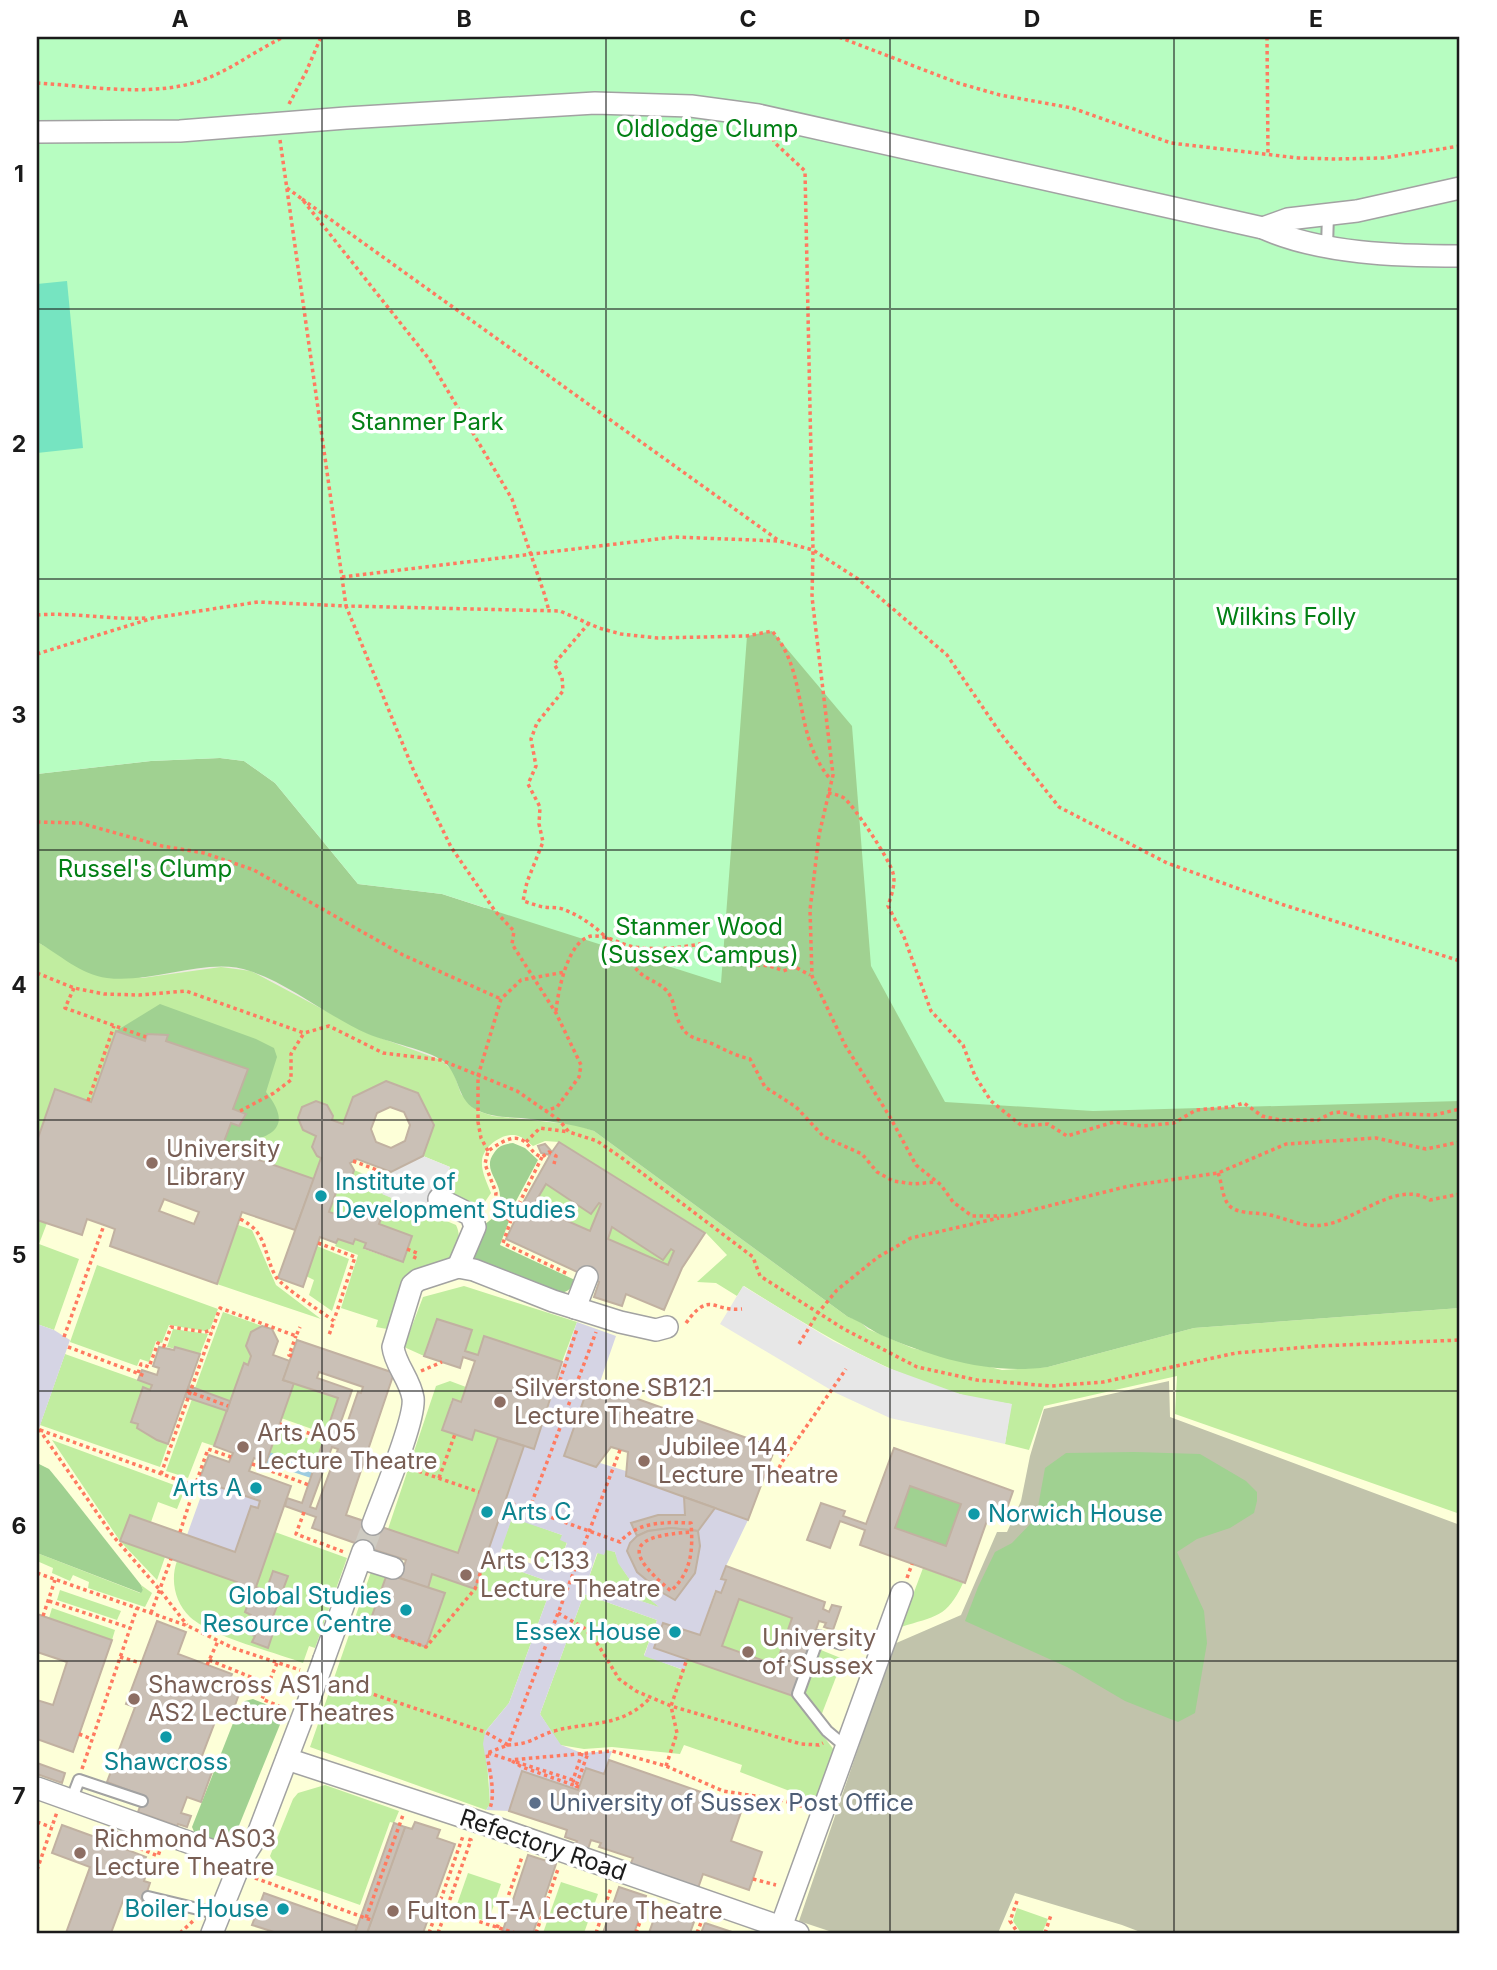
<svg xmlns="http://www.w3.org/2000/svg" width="1497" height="1970" font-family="Inter,sans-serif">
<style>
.education{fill:#fdffd8}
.construction{fill:#c1c3ab}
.grass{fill:#c1eda0}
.forest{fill:#a0d191}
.park{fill:#b7fdc1}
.pitch{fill:#76e4c1}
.parking{fill:#e7e7e7}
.plaza{fill:#d5d4e4;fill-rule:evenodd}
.water{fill:#9ccce0}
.building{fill:#cac0b6;stroke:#c1b1a1;stroke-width:2;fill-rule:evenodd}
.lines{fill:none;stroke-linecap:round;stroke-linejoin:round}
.minor-tunnel{stroke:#cecbc2;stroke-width:21;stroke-dasharray:21 10;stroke-linecap:butt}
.service-casing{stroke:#a2a2a2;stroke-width:14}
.minor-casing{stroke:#a2a2a2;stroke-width:24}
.path{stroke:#ff7a60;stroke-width:3.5;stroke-dasharray:3.5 3.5;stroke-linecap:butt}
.service{stroke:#fff;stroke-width:10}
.minor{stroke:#fff;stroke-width:21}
.minor-bridge-casing{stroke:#a2a2a2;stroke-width:24;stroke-linecap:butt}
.minor-bridge{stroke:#fff;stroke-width:21}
.grid{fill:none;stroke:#1b1b1b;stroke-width:2;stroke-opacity:0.55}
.education-dot{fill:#8d6e63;stroke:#fff;stroke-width:2.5}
.culture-dot{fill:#0f9aa8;stroke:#fff;stroke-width:2.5}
.service-dot{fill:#5c6f8a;stroke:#fff;stroke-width:2.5}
.labels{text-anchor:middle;stroke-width:7;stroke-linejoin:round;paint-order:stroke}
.park-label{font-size:24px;fill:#038015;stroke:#fff}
.education-label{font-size:24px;fill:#785e54;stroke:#fff;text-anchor:start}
.culture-label{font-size:24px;fill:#0d838f;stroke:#fff;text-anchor:end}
.service-label{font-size:24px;fill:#4e5e75;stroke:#fff;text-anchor:start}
.street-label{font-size:24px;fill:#1b1b1b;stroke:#fff}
.neatline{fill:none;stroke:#1b1b1b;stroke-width:2.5}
.grid-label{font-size:23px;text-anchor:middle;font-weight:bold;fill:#1b1b1b}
</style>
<rect width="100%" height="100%" fill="#eeeae0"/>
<path class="education" d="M 37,942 L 493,1116 L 577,1125 L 868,1329 L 1460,1308 L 1460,1933 L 37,1933 Z"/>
<path class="construction" d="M 1169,1381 L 1170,1417 L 1460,1525 L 1460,1933 L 1143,1933 L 1122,1925 L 1015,1893 L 998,1933 L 835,1933 L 799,1921 L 894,1644 L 961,1615 L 997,1532 L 1007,1532 L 1021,1501 L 1030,1456 L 1044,1409 Z"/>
<g class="grass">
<path d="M 37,942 L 48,948 L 142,978 L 221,967 L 251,971 L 367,1033 L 441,1060 L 453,1071 L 461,1094 L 478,1111 L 493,1116 L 577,1125 L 594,1131 L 848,1317 L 858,1320 L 868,1329 L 912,1348 L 1002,1370 L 1048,1367 L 1194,1328 L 1460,1308 L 1460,1514 L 1175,1414 L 1177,1376 L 1044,1406 L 1029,1450 L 1005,1444 L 1011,1404 C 994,1401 976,1399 959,1394 C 880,1371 813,1329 744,1286 L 737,1296 L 716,1283 L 697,1282 L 727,1255 L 706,1233 L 559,1142 L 545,1141 L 533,1146 C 527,1141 522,1136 514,1135 C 501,1134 483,1147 482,1161 C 481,1171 487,1183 491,1193 L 480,1209 L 442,1190 L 450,1167 L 423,1156 L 434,1125 L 418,1093 L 386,1081 L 353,1097 L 343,1124 L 332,1120 L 333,1116 L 327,1105 L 316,1101 L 302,1107 L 298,1118 L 303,1130 L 316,1136 L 312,1147 L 317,1156 L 321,1158 L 314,1179 L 222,1147 L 231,1123 L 239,1126 L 246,1114 L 247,1069 L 166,1041 L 168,1035 L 147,1034 L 145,1041 L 116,1031 L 91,1102 L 55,1090 L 37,1141 Z"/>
<path d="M 354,1170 L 386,1183 L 383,1194 L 456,1225 C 463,1239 456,1256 446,1266 C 436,1275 416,1279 404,1284 L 387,1329 L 376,1327 L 378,1320 L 341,1308 L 358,1255 L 335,1246 L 338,1239 L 352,1244 L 355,1239 L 366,1243 L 364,1249 L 402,1262 L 412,1236 L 379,1224 L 380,1219 L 363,1213 L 361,1218 L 346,1212 L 344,1217 L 329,1212 L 342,1176 L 351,1179 Z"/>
<path d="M 546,1184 L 591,1213 L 599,1203 L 601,1204 L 590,1231 L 533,1206 Z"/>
<path d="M 37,1220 L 47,1223 L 39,1244 L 79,1259 L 54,1330 L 37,1324 Z"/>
<path d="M 238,1225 L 252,1230 L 276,1285 L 321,1319 L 217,1284 Z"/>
<path d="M 612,1227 L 663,1259 L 671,1249 L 674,1251 L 668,1265 L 608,1239 Z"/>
<path d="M 317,1246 L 349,1259 L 332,1311 L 309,1295 L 314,1280 L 306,1276 Z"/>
<path d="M 97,1265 L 218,1309 L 210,1329 L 205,1331 L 169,1325 L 162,1343 L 156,1341 L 149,1362 L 140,1359 L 137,1366 L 70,1342 Z"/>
<path d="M 464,1286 L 577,1322 L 562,1362 L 484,1337 L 478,1355 L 465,1351 L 472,1330 L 437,1319 L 424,1356 L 404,1347 L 423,1297 Z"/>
<path d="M 223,1312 L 262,1326 L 251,1332 L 246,1346 L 251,1356 L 248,1365 L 244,1364 L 230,1401 L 195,1388 Z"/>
<path d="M 173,1329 L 208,1334 L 200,1354 L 167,1347 Z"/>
<path d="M 65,1354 L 152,1385 L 150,1390 L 144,1387 L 131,1422 C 145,1427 154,1439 168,1444 L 160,1467 L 40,1425 Z"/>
<path d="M 450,1381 L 466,1387 L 461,1402 L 452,1399 L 443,1430 L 475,1430 L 498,1438 L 458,1553 L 388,1529 L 436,1386 Z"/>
<path d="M 294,1383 L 338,1398 L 326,1434 L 281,1418 Z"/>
<path d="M 192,1399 L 227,1411 L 214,1446 L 202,1442 L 188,1478 L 166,1471 Z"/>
<path d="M 278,1429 L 323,1443 L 314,1468 L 269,1453 Z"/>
<path d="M 52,1440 L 185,1489 L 177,1509 L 158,1502 L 151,1522 L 130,1515 L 120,1540 L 165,1557 L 157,1580 L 120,1541 Z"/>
<path d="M 512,1517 L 562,1535 L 567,1542 L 558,1568 L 501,1548 Z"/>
<path d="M 275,1532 L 347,1558 L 315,1648 L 309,1646 L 303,1663 C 274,1652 212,1637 190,1617 C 175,1603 170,1580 177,1561 L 237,1582 L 231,1598 L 248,1604 L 245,1612 L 251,1615 L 248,1624 L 252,1626 L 249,1634 L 255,1636 L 253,1642 L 268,1648 L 276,1624 L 271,1622 L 287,1576 L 273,1571 L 266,1591 L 256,1587 Z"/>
<path d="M 606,1549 L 615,1552 C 623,1577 641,1592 661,1608 L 587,1583 L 598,1552 Z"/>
<path d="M 37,1553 L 140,1593 L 143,1590 L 141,1585 L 152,1593 L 145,1607 L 88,1588 L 89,1582 L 73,1575 L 70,1581 L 52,1573 L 53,1568 L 37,1561 Z"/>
<path d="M 485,1559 L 553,1583 L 509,1703 L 485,1732 L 490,1804 L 486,1810 L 310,1747 L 372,1569 L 387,1574 L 368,1627 L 426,1647 L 445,1594 L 428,1588 L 432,1574 L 475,1589 Z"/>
<path d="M 923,1568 L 963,1583 C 947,1618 935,1616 901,1627 Z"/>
<path d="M 60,1590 L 121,1611 L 117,1620 L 57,1600 Z"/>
<path d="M 584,1594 L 657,1620 L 644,1655 L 683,1670 L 687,1659 L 793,1696 L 834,1750 L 816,1801 L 740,1772 L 742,1765 L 684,1745 L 680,1754 L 612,1747 L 584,1749 L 560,1745 L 540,1714 Z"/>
<path d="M 739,1599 L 792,1618 L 776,1665 L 722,1646 Z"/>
<path d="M 52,1608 L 115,1630 L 112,1640 L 49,1618 Z"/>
<path d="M 821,1650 L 843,1659 L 821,1716 L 804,1695 Z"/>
<path d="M 325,1785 L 399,1811 L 394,1823 L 390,1822 L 360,1905 L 270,1873 L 274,1863 L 270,1856 L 293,1799 L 298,1793 Z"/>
<path d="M 468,1873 L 501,1884 L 488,1922 L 455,1910 Z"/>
<path d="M 561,1882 L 598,1894 L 584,1933 L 543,1933 Z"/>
<path d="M 1017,1908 L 1048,1919 L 1042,1933 L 1021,1933 L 1013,1921 Z"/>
</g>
<g class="forest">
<path d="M 747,575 L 1460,1032 L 1460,1308 L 1194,1328 L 1048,1367 C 989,1375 935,1358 881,1335 C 869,1329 860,1321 848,1317 L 594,1131 C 570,1123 546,1121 521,1118 C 507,1117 492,1117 479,1111 C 456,1102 461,1075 443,1061 C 428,1050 387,1042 368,1034 C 327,1016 292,985 250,971 C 209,956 152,984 107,978 C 81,975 59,954 37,942 L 37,774 L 151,761 L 220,758 L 244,761 L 275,783 L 358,884 L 442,894 L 485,908 Z"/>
<path d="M 160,1004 L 256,1039 L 274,1048 L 277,1057 L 266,1092 C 301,1136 257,1140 222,1147 L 231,1123 L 239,1126 L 246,1114 L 233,1109 L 247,1069 L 166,1041 L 168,1035 L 147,1034 L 145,1041 L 116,1031 Z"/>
<path d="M 513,1143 L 525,1148 L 538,1160 L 508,1216 L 499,1213 C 499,1207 500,1201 500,1196 C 500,1180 482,1169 494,1153 C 499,1145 505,1144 513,1143 Z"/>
<path d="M 498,1214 L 509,1221 L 500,1245 L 575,1280 C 571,1290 567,1293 556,1293 L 477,1262 L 473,1256 L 484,1225 Z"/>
<path d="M 1135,1452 L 1200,1454 L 1246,1481 L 1257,1492 L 1257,1501 L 1254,1513 L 1230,1528 L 1197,1539 L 1177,1552 L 1204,1611 L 1207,1643 L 1195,1713 L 1178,1722 L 1125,1701 L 1067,1667 L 965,1621 L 978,1587 L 995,1552 L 1012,1543 L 1036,1518 L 1045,1468 L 1066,1453 Z"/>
<path d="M 37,1463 L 49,1469 L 63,1486 L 141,1585 L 143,1590 L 141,1593 L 37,1553 Z"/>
<path d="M 910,1486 L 961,1504 L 946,1546 L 895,1528 Z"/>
<path d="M 253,1699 L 273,1707 L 281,1722 L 238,1828 L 231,1841 L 223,1844 L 195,1834 L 192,1827 L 239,1708 L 245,1701 Z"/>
</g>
<path class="park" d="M 37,37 L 1460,37 L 1460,1101 L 1093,1111 L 945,1102 L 871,966 L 852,726 L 772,631 L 747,636 L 721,983 L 442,894 L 358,884 L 275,783 L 244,761 L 220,758 L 151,761 L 37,774 Z"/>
<path class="pitch" d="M 67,281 L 83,448 L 37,453 L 37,284 Z"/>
<g class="parking">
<path d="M 423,1156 L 450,1167 L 432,1215 L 382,1194 L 391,1172 Z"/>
<path d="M 743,1286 L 833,1341 L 886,1367 L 960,1394 L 1012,1404 L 1005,1444 L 890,1418 L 836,1393 L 720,1324 Z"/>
</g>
<g class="plaza">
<path d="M 577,1322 L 616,1336 L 599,1385 L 564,1456 L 596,1467 L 600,1463 L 626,1471 L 627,1476 L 684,1497 L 685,1515 L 658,1515 L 631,1523 L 637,1536 L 630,1543 L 627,1551 L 637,1572 L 661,1592 L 675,1600 L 695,1573 L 700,1546 L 698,1531 L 715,1508 L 748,1520 L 726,1566 L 721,1578 L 726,1580 L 721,1593 L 715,1591 L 700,1635 L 663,1623 L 687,1659 L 684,1670 L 644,1656 L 657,1620 L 584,1594 L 540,1714 L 561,1745 L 582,1753 L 612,1751 L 604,1774 L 586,1768 L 578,1790 L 522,1772 L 509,1811 L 486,1810 L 490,1804 L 489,1779 L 483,1744 L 485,1732 L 509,1703 L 553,1583 L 485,1559 L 524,1446 L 534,1449 ZM 512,1518 L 562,1535 L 560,1540 L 567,1543 L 556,1572 L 500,1553 ZM 606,1550 L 615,1552 L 618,1563 L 635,1587 L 659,1607 L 587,1583 L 597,1553 L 604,1555 Z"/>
<path d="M 37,1324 L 54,1330 L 70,1340 L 37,1434 Z"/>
<path d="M 206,1482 L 260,1501 L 258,1508 L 251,1507 L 235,1552 L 187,1535 Z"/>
</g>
<path class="water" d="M 269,1452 L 314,1468 L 311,1478 L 266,1463 Z"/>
<g class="building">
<path d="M 116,1031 L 145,1041 L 147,1034 L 168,1035 L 166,1041 L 248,1069 L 233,1109 L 246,1114 L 239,1126 L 231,1123 L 222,1147 L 314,1179 L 295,1230 L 242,1212 L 217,1284 L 110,1246 L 115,1229 L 104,1225 L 87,1219 L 82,1235 L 37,1220 L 37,1141 L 55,1089 L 91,1102 ZM 164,1199 L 199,1212 L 194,1224 L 159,1211 Z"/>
<path d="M 386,1081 L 418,1093 L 434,1125 L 423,1156 L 391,1172 L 357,1159 L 350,1163 L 354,1170 L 351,1179 L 342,1176 L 329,1212 L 344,1217 L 346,1212 L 361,1218 L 363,1213 L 381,1219 L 379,1224 L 412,1236 L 403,1262 L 364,1248 L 366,1243 L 355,1239 L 353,1244 L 338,1239 L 336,1243 L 320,1237 L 303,1287 L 278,1278 L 321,1158 L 317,1156 L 312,1147 L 316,1136 L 303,1130 L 298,1118 L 302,1107 L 316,1101 L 327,1105 L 333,1116 L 332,1120 L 343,1124 L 353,1097 ZM 390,1107 L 404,1112 L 410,1125 L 405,1141 L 391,1148 L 376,1142 L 371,1129 L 377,1113 Z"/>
<path d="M 559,1142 L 705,1233 L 682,1268 L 664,1310 L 626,1294 L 622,1306 L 594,1297 L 599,1282 L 506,1239 L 523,1203 L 550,1155 L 541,1153 L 538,1146 L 545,1144 L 552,1152 ZM 546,1184 L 591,1214 L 599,1203 L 601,1204 L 590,1231 L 533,1206 ZM 612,1227 L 663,1260 L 671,1249 L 674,1251 L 668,1265 L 608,1239 Z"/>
<path d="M 437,1319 L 472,1330 L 465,1351 L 478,1355 L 484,1336 L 562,1362 L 534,1449 L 475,1430 L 472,1440 L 442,1430 L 453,1399 L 461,1402 L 475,1361 L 463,1357 L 460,1368 L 424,1356 Z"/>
<path d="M 262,1326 L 272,1329 L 278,1341 L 273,1355 L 290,1361 L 283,1380 L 294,1383 L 266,1463 L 254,1458 L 249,1471 L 291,1486 L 256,1587 L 266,1591 L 273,1571 L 288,1576 L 271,1622 L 276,1624 L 268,1648 L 252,1642 L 255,1636 L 249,1634 L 252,1626 L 248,1624 L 251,1615 L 245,1612 L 248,1604 L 231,1598 L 237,1582 L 120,1541 L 130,1515 L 235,1552 L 251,1506 L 258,1508 L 260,1501 L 199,1480 L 209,1455 L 229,1462 L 233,1453 L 214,1446 L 244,1363 L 248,1365 L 251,1356 L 246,1346 L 251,1332 Z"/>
<path d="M 297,1340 L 394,1373 L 346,1515 L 370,1523 L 361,1550 L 354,1547 L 355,1543 L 312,1528 L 316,1517 L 285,1506 L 287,1498 L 302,1503 L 338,1398 L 283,1380 ZM 319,1372 L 363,1387 L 361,1393 L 358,1392 L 341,1441 L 335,1439 L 352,1390 L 317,1378 ZM 332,1447 L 338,1449 L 316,1509 L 310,1507 Z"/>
<path d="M 159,1347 L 174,1350 L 175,1347 L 200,1354 L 168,1444 L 157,1440 L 137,1428 L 138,1424 L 131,1422 L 143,1387 L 150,1390 L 152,1385 L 138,1380 L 142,1370 L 157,1375 L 159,1368 L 153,1366 Z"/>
<path d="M 590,1382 L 775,1448 L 748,1520 L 626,1476 L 628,1452 L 611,1447 L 596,1467 L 564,1456 Z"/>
<path d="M 189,1386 L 230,1401 L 227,1411 L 185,1397 Z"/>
<path d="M 498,1438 L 524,1446 L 475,1589 L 432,1574 L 428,1588 L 400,1578 L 406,1560 L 375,1550 L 374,1554 L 361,1550 L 370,1523 L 458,1553 Z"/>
<path d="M 894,1448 L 1013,1491 L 1004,1517 L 990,1512 L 965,1583 L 860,1545 L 865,1530 L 840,1521 L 830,1548 L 807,1540 L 821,1503 L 845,1511 L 843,1516 L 866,1524 ZM 910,1486 L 961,1504 L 946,1546 L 895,1528 Z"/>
<path d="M 684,1497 L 715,1508 L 698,1531 L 671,1528 L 648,1531 L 637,1536 L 631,1523 L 658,1515 L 685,1515 Z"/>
<path d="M 671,1528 L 698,1531 L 700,1546 L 695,1573 L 675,1600 L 661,1592 L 637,1572 L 627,1551 L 630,1543 L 637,1536 L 648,1531 Z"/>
<path d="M 726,1566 L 825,1602 L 823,1609 L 829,1612 L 832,1605 L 841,1607 L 833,1630 L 824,1627 L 826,1623 L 819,1621 L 793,1696 L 654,1648 L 663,1623 L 700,1635 L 716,1591 L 721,1593 L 726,1580 L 721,1579 ZM 739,1599 L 792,1618 L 776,1665 L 722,1646 Z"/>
<path d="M 387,1574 L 445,1593 L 426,1647 L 368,1627 Z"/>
<path d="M 37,1614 L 112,1640 L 73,1752 L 37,1739 L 37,1700 L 53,1705 L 67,1662 L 37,1652 Z"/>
<path d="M 157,1621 L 186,1632 L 178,1654 L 232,1674 L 226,1689 L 239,1694 L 230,1719 L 218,1714 L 202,1756 L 216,1761 L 201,1802 L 187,1797 L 181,1813 L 191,1816 L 187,1827 L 178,1824 L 177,1826 L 138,1812 L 144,1796 L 107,1782 L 135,1707 L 126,1704 Z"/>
<path d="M 609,1760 L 707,1794 L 706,1796 L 742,1809 L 731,1841 L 762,1852 L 749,1890 L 703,1874 L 697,1891 L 629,1868 L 633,1858 L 599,1847 L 601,1843 L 591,1840 L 587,1852 L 574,1848 L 577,1841 L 565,1837 L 567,1830 L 509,1811 L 522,1771 L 578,1790 L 586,1768 L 604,1774 Z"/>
<path d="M 37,1763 L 65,1773 L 62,1783 L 37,1774 Z"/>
<path d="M 415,1822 L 440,1830 L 437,1838 L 455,1844 L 423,1933 L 367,1933 L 405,1827 L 412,1829 Z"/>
<path d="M 394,1823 L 405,1827 L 388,1875 L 367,1933 L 355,1933 Z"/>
<path d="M 62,1825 L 106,1841 L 111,1829 L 129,1836 L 125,1849 L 146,1857 L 142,1867 L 148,1869 L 144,1881 L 150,1883 L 143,1904 L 124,1898 L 111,1933 L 66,1933 L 90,1867 L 52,1853 Z"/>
<path d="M 528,1855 L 556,1864 L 533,1933 L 502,1933 Z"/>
<path d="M 619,1887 L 646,1896 L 638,1922 L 634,1933 L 603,1933 Z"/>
<path d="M 264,1893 L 357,1926 L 355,1933 L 277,1933 L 252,1925 Z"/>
<path d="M 657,1910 L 694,1922 L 690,1933 L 649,1933 Z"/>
<path d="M 705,1923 L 732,1932 L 732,1933 L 701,1933 Z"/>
</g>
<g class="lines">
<path class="minor-tunnel" d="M 363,1551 L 373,1524"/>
<defs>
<g id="service">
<path d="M 1327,247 L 1328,214"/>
<path d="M 841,1644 L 819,1636 L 798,1694 L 827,1731 L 846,1747"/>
<path d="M 71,1801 L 79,1780 L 142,1801"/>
<path d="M 148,1897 L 219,1914"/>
</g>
<g id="minor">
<path d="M 37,132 L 180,131 L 346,118 L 595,103 L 691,106 L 758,115 L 1263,228 C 1321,254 1398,256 1460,256"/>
<path d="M 1263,228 L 1288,219 L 1357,211 L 1460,188"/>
<path d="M 439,1199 L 471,1215 L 475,1227 L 458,1267"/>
<path d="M 575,1308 L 587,1277"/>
<path d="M 373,1524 C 382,1499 416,1419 413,1398 C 410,1379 395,1365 393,1347 L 412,1285 L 418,1280 L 458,1267 L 474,1270 L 553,1301 L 620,1322 L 656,1330 L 667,1327"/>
<path d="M 361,1558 L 393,1568"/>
<path d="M 324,1659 L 363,1551"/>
<path d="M 287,1759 L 482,1823 L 798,1933"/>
<path d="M 37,1788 L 241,1861"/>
<path d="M 781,1927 L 902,1593"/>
<path d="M 212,1933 L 241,1861 L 258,1834 L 311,1695"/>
</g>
</defs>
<use href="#service" class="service-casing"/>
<use href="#minor" class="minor-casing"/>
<g class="path">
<path d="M 839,37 L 958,83 L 1000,95 L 1072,108 L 1171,143 L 1298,158 L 1336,159 L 1383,158 L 1460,146"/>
<path d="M 1267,37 L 1268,155"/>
<path d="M 37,83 C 92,86 156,99 208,78 C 235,67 258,49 284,37"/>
<path d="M 289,104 L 306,72 L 321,37"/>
<path d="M 773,138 L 774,142 L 805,171 L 813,550 L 858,579 L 947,655 L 1001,734 L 1059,807 L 1167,863 L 1284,905 L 1460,961"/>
<path d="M 280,140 L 346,606 L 560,611 L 599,628 L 621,634 L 658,638 L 747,636 L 772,631 C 810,675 791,733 831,780"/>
<path d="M 287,188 L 302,199 L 429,359 L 512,499 L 545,596 L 549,611"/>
<path d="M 302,199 L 778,540"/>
<path d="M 342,577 L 674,537 L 779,541 L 813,550 L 812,597 L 833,775 L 819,835 L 810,910 L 812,976 L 845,1045 L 890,1117 L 916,1165 L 941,1185 L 953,1202 L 972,1216 L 1008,1216 L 1129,1186 L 1218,1173 L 1286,1144 L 1376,1138 L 1426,1149 L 1460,1142"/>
<path d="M 37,615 C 73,612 109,620 146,618"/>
<path d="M 589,623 L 554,664 L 562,677 L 563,691 L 537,723 L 531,739 L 536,766 L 528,784 L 540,807 L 539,824 L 543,842 L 527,882 L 523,901 C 530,903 537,906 544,907 C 551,908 559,907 565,910 C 596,922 618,949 639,972 C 646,979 658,982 666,990 C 676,1001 673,1012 680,1024 C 688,1041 701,1038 715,1045 C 727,1051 737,1056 750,1059 L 765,1087 L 796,1107 L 824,1137 L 862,1154 L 877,1172 L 893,1181 L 914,1184 L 935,1182"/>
<path d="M 37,654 L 153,618 L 258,602 L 346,606 L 413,769 L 451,847 L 495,911 L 514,931 L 512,944 L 556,1013 L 581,1065 L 579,1077 L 557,1107 L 545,1111"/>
<path d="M 828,793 C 834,794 839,795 844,798 C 854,806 890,860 893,873 C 896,884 891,896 888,906 L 904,937 L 931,1011 L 963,1045 L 975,1076 L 991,1101 L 1022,1126 L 1048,1124 L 1067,1136 L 1114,1122 L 1142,1126 L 1174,1123 L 1196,1110 L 1231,1107 L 1244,1103 L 1262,1116 L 1280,1120 L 1318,1120 L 1332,1113 L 1341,1112 L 1360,1117 L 1380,1117 L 1402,1114 L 1434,1115 L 1460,1109"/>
<path d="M 37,822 L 80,823 L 162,846 L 204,853 L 254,870 L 403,955 L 501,999"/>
<path d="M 37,973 L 74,988 L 104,994 L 139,995 L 186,991 L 304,1033 L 329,1026 L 383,1053 L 441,1060 L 517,1091 L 559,1120 L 569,1132 L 597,1141 L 622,1158 L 753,1257 L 760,1276 L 844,1329 L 917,1367 L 977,1380 L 1051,1386 L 1103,1382 L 1236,1353 L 1319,1346 L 1460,1340"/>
<path d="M 74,988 L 65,1008 L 146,1037"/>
<path d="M 556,1011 C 558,991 568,939 592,936 C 607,935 620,944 634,947 C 656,950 679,948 700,944 C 714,954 733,964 751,965 C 764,965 771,965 783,971 L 795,967 L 810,975"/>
<path d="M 88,1101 L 114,1026"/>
<path d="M 240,1111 L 274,1093 L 291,1080 L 291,1054 L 304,1033"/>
<path d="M 526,1142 L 540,1128 L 569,1132"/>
<path d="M 488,1151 L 481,1138 L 478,1122 L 478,1076 L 501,999 L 521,980 L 565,972"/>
<path d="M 542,1157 L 511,1220 L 503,1243 L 568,1274"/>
<path d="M 353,1161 L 390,1175"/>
<path d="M 1218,1173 C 1222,1183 1222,1196 1228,1204 C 1235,1215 1258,1212 1270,1215 C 1288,1219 1304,1228 1323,1225 C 1356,1221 1397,1179 1430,1200 L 1460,1194"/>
<path d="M 494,1213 L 511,1220"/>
<path d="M 491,1215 L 494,1213 L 496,1193 L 485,1164 L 488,1151 C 497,1145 514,1132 525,1142 C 532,1148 532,1154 542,1157 L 549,1152 L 556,1156 L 554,1164"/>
<path d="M 240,1219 C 268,1232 263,1254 276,1277 C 282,1287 322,1312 334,1321 L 329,1335"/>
<path d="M 318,1243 L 355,1257 L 334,1320"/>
<path d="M 407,1249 L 417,1253 L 413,1261"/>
<path d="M 686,1323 C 710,1290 712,1312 742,1309"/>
<path d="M 64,1337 L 104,1225"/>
<path d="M 799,1344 L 818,1313 L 837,1290 L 878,1257 L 911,1238 L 999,1218"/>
<path d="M 68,1347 L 145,1376"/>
<path d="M 292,1356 L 289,1355 L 296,1336"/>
<path d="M 421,1371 L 442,1362"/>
<path d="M 138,1373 L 141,1364 L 149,1367 L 158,1343 L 164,1346 L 171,1327 L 205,1332 L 212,1330"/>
<path d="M 187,1391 L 228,1406"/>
<path d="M 571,1397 L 556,1392 L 577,1329"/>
<path d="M 280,1424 L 324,1438"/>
<path d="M 39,1429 L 113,1536 L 159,1589 L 187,1625"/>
<path d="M 40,1430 L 195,1486 L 180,1532"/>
<path d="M 620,1450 L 508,1745 C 532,1744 534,1737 554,1731 C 591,1721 621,1728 650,1698"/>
<path d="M 367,1454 L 378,1458"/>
<path d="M 252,1464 L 309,1485"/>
<path d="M 412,1469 L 479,1492"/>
<path d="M 161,1474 L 220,1308 L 296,1336 L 300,1327"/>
<path d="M 765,1474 L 774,1478 L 782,1462 L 846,1369"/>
<path d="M 439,1478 L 455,1434"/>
<path d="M 204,1489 L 195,1486 L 208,1449 L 231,1457"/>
<path d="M 505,1501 L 620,1542 C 638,1521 665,1522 691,1523 C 693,1550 692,1571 671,1591 C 622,1550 630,1536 692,1532"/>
<path d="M 529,1510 L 596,1332"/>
<path d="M 304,1512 L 296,1534 L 344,1552"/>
<path d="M 37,1573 L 188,1626 L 233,1648 L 300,1670"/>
<path d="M 907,1578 L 912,1564"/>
<path d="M 49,1601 L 130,1628"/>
<path d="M 151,1613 L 171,1559"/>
<path d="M 558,1613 L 584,1628 L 597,1643 L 619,1679 L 636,1691 L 671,1706 L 801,1744 L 819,1745 L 823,1743"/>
<path d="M 43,1616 L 55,1580"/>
<path d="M 358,1624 L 426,1647 L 475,1589 L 485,1559"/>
<path d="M 120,1657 L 141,1663"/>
<path d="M 209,1660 L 268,1684"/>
<path d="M 277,1663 L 262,1699 L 286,1709"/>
<path d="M 207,1665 L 218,1641"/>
<path d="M 334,1681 L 485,1732 L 508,1745 L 487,1753 C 489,1770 496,1792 490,1808"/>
<path d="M 79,1734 L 92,1739"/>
<path d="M 488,1753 L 510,1760 L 612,1751 L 666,1766 L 723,1791 L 781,1800 L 805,1807"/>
<path d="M 512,1761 L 522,1767 L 576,1786 L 588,1753"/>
<path d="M 516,1762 L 573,1780"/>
<path d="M 666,1766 L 677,1733 L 671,1706 L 687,1659"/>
<path d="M 82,1769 L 137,1608"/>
<path d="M 579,1787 L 576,1786 L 573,1780 L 582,1753"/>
<path d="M 37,1822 L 51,1827"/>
<path d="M 99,1829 L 97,1832 L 108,1837"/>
<path d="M 127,1843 L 158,1856 L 160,1850"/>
<path d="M 37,1870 L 57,1812"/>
<path d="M 255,1878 L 371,1920"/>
<path d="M 753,1879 L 776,1885"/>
<path d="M 1017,1901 L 1010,1921 L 1018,1933"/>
<path d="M 446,1911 L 515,1933"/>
<path d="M 366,1918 L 403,1815"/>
<path d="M 497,1928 L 522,1857"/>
<path d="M 180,1933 L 193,1921"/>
<path d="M 429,1933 L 463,1836"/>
<path d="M 438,1933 L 471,1840 L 468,1839"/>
<path d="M 536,1933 L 558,1869"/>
<path d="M 596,1933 L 611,1888"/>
<path d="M 636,1933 L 648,1899"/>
<path d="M 697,1933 L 702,1920"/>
<path d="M 1045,1933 L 1051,1915"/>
</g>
<use href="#service" class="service"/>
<use href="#minor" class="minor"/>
<defs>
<path id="minor-bridge" d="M 311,1695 L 324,1659"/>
</defs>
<use href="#minor-bridge" class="minor-bridge-casing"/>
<use href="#minor-bridge" class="minor-bridge"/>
</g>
<path class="grid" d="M 322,37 L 322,1933M 606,37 L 606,1933M 890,37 L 890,1933M 1174,37 L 1174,1933M 37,309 L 1460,309M 37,579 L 1460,579M 37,850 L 1460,850M 37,1120 L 1460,1120M 37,1391 L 1460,1391M 37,1661 L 1460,1661"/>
<g class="education-dot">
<circle cx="152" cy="1163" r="7"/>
<circle cx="500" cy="1402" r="7"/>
<circle cx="243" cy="1447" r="7"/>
<circle cx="644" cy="1461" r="7"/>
<circle cx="466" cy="1575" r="7"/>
<circle cx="748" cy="1652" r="7"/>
<circle cx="134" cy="1699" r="7"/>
<circle cx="80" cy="1853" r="7"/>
<circle cx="393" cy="1911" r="7"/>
</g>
<g class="culture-dot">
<circle cx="321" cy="1196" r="7"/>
<circle cx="256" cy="1488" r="7"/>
<circle cx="487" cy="1512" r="7"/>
<circle cx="974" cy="1514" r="7"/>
<circle cx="406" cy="1610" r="7"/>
<circle cx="675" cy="1632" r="7"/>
<circle cx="166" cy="1737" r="7"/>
<circle cx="283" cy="1909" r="7"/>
</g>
<circle class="service-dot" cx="535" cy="1803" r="7"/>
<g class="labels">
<g class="park-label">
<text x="707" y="137">Oldlodge Clump</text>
<text x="427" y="430">Stanmer Park</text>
<text x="1286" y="625">Wilkins Folly</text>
<text x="145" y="877">Russel's Clump</text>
<text x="699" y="935">Stanmer Wood<tspan x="699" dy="28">(Sussex Campus)</tspan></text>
</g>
<g class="education-label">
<text x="166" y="1157">University<tspan x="166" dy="28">Library</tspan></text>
<text x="514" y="1396">Silverstone SB121<tspan x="514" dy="28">Lecture Theatre</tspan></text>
<text x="257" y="1441">Arts A05<tspan x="257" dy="28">Lecture Theatre</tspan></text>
<text x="658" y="1455">Jubilee 144<tspan x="658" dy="28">Lecture Theatre</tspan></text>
<text x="480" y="1569">Arts C133<tspan x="480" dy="28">Lecture Theatre</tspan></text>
<text x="762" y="1646">University<tspan x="762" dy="28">of Sussex</tspan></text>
<text x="148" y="1693">Shawcross AS1 and<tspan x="148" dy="28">AS2 Lecture Theatres</tspan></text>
<text x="94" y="1847">Richmond AS03<tspan x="94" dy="28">Lecture Theatre</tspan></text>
<text x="407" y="1919">Fulton LT-A Lecture Theatre</text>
</g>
<g class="culture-label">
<text x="335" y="1190" text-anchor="start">Institute of<tspan x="335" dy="28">Development Studies</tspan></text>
<text x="242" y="1496">Arts A</text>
<text x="501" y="1520" text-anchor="start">Arts C</text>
<text x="988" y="1522" text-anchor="start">Norwich House</text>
<text x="392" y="1604">Global Studies<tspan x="392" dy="28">Resource Centre</tspan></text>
<text x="661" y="1640">Essex House</text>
<text x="166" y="1770" text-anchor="middle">Shawcross</text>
<text x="269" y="1917">Boiler House</text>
</g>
<g class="service-label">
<text x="549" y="1811">University of Sussex Post Office</text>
</g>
<g class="street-label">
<text transform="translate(543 1845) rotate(19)" y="8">Refectory Road</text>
</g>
</g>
<rect width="1497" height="1970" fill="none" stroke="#ffffff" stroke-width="77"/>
<rect x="38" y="38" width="1420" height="1894" class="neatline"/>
<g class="grid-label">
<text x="180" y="27">A</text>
<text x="464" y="27">B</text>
<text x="748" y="27">C</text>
<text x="1032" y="27">D</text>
<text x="1316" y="27">E</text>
<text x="19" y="182">1</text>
<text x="19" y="452">2</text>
<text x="19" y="723">3</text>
<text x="19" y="993">4</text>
<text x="19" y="1263">5</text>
<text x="19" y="1534">6</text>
<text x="19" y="1804">7</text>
</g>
</svg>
